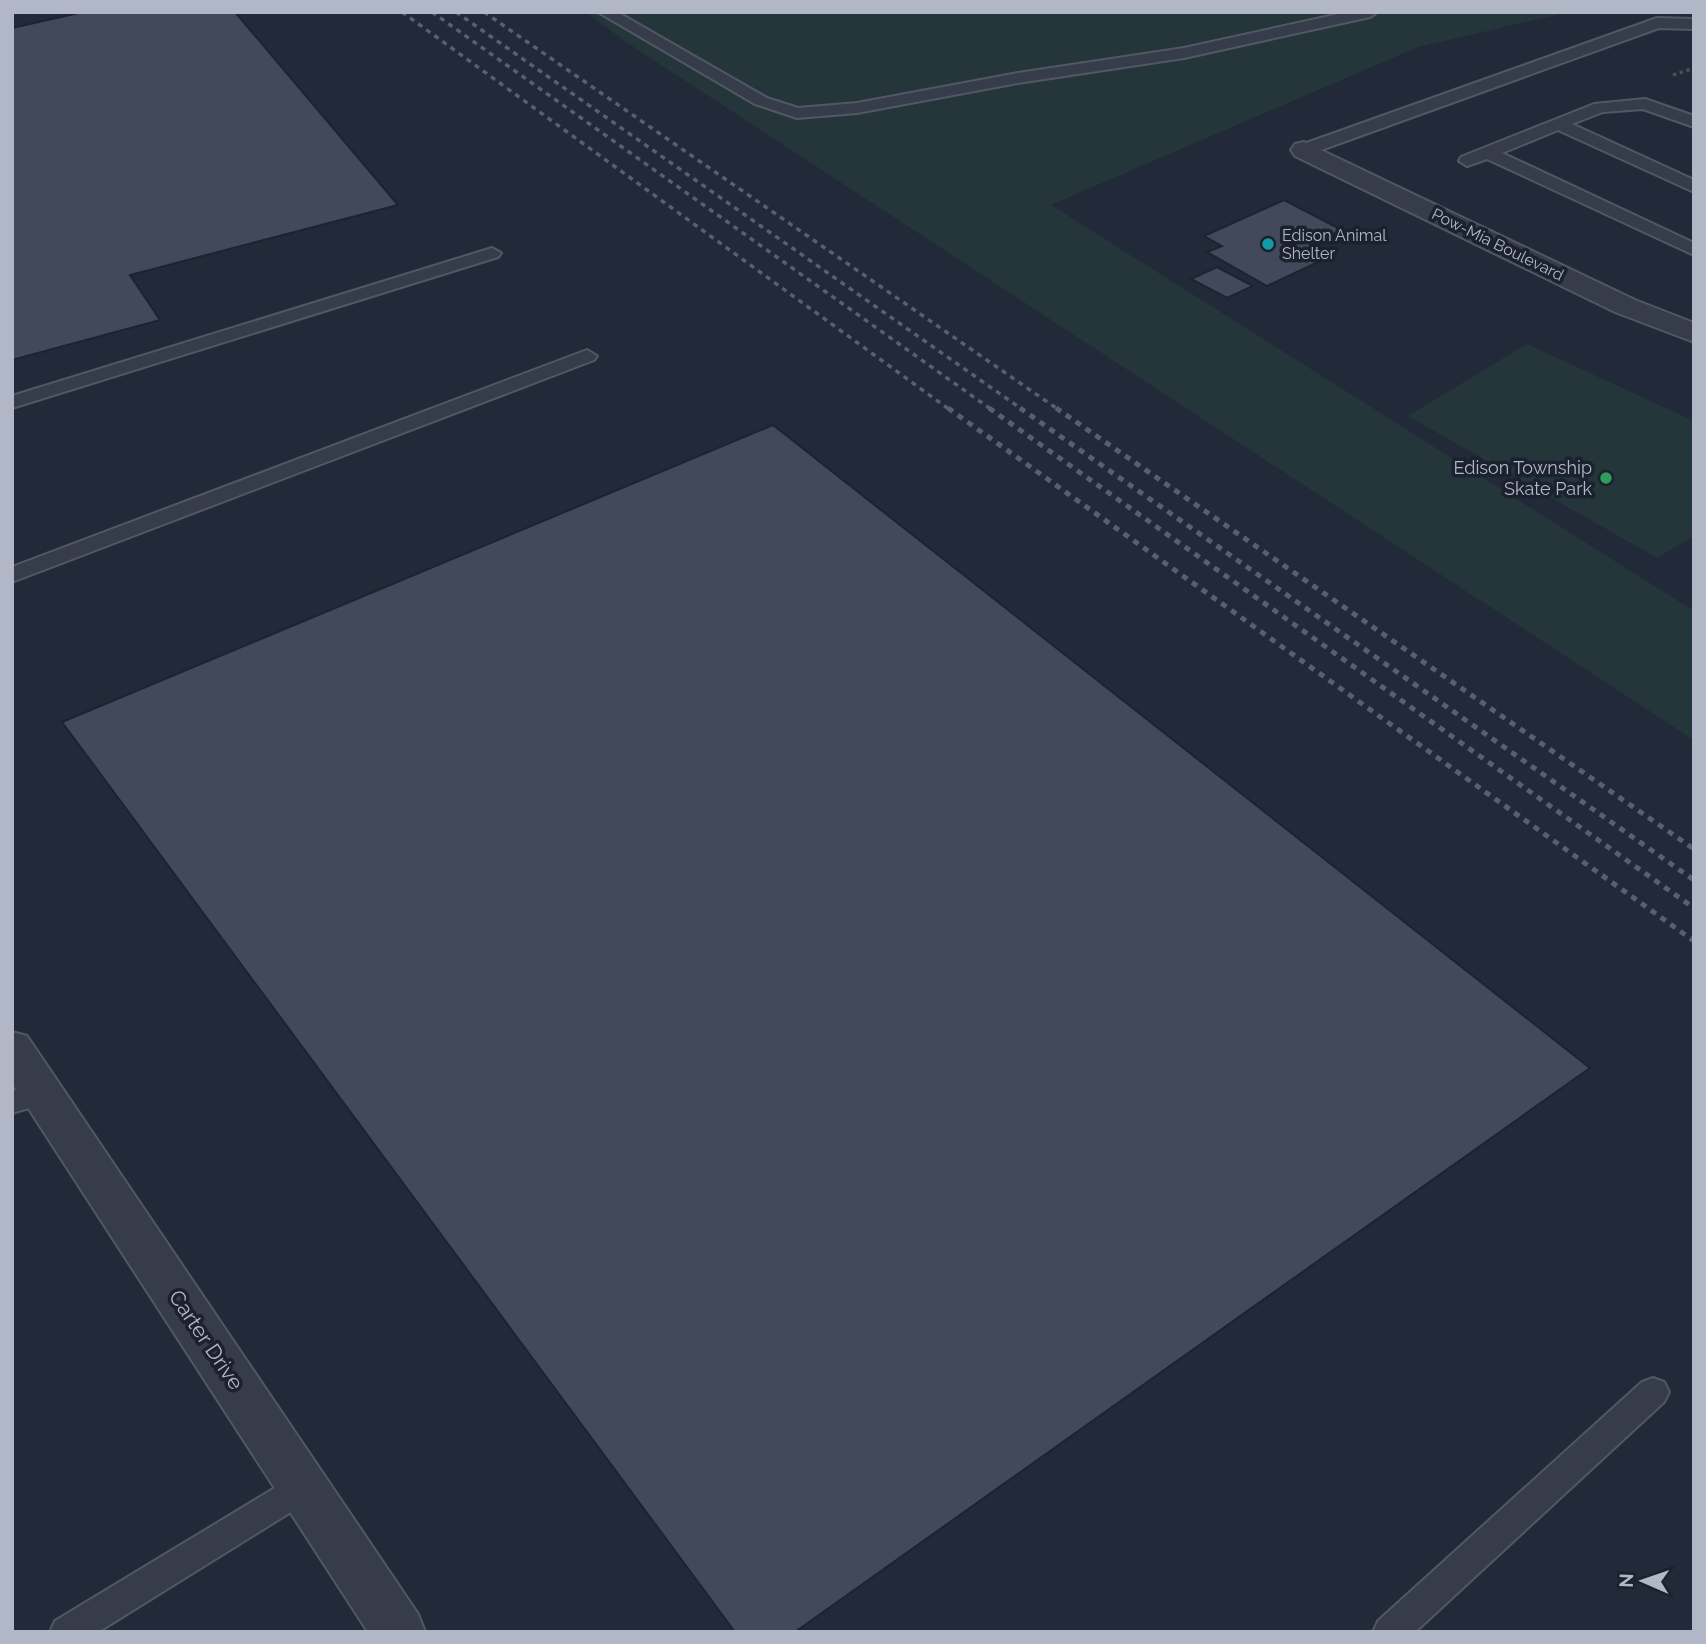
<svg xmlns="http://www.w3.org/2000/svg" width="1706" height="1644" font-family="Raleway,sans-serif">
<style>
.green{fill:#24363a}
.building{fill:#41495b;stroke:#1d2330;stroke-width:2}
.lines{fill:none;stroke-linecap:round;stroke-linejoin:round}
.lane-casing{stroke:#515764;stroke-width:4}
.street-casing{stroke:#515764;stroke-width:4}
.path{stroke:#425357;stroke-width:3.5;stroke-dasharray:3.5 3.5;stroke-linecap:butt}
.lane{fill:#363c49;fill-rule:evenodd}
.street{fill:#363c49;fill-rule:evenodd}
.rail-far1{stroke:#586070;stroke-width:3.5;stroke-dasharray:5 5;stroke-linecap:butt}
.rail{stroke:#586070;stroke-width:5;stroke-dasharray:6 6;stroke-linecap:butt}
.culture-dot{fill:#0f9aa8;stroke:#1b212e;stroke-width:2.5}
.leisure-dot{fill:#2e9e5b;stroke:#1b212e;stroke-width:2.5}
.labels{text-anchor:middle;stroke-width:7;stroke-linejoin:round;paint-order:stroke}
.far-poi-label{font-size:16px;fill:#b1b7c6;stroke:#1b212e;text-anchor:start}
.far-street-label{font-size:16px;fill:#b1b7c6;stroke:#1b212e}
.poi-label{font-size:18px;fill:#b1b7c6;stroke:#1b212e;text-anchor:end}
.near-street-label{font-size:21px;fill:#b1b7c6;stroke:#1b212e}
</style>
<rect width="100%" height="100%" fill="#222a39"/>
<g class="green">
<path d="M 586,12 L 1569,12 L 1418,47 L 1051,205 L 1694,611 L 1694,740 L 626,42 Z"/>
<path d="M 1527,344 L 1694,421 L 1694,536 L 1657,558 L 1408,416 Z"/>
</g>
<g class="building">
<path d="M 83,12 L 235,12 L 398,205 L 130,275 L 160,320 L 12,360 L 12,28 Z"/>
<path d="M 1284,200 L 1342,230 L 1314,243 L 1335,254 L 1267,286 L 1207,252 L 1222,246 L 1204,236 Z"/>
<path d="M 1217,267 L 1253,286 L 1227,298 L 1191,279 Z"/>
<path d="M 773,425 L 1590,1068 L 795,1632 L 735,1632 L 62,722 Z"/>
</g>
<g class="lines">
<defs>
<g id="lane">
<path d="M 598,12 L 617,12 L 767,98 L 798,108 L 857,103 L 1018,73 L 1184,48 L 1348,12 L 1377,12 L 1370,17 L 1184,58 L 1018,83 L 857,113 L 797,118 L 755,104 Z"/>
<path d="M 1657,18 L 1694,19 L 1694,29 L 1659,28 L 1310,154 L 1304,155 L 1296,150 L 1298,146 Z"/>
<path d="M 1645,99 L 1694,116 L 1694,127 L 1643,109 L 1603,112 L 1572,124 L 1694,180 L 1694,192 L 1558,130 L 1502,153 L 1694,243 L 1694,255 L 1487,159 L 1467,166 L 1459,161 L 1461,157 L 1594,104 Z"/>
<path d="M 492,248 L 501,253 L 498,257 L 12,408 L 12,396 Z"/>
<path d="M 587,350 L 597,356 L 594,360 L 12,582 L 12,567 Z"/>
<path d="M 42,1082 L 52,1085 L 56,1093 L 52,1101 L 12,1113 L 12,1091 Z"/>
<path d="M 1653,1378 L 1664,1382 L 1669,1392 L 1664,1402 L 1415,1632 L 1373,1632 L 1378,1621 L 1642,1382 Z"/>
<path d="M 304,1472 L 315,1477 L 320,1487 L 315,1497 L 98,1632 L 50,1632 L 55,1621 L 293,1477 Z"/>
</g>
<g id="street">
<path d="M 1304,142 L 1635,300 L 1694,323 L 1694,342 L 1615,312 L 1295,156 L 1291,150 L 1295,144 Z"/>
<path d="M 12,1032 L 27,1036 L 418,1614 L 425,1632 L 368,1632 L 12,1083 Z"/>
</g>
</defs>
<use href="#lane" class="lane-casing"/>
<use href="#street" class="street-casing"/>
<path class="path" d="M 1673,75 L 1694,68"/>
<use href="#lane" class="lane"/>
<use href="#street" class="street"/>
<g class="rail-far1">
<path d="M 402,12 L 950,410"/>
<path d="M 432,12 L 992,410"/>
<path d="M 456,12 L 1023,410"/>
<path d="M 484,12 L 1059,410"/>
</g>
<g class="rail">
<path d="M 948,408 L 1694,941"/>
<path d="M 989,408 L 1694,908"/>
<path d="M 1020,408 L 1694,880"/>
<path d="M 1056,408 L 1694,849"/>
</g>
</g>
<circle class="culture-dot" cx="1268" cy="244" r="7"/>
<circle class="leisure-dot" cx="1606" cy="478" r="7"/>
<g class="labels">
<g class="far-poi-label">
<text x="1282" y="241">Edison Animal<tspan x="1282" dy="18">Shelter</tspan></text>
</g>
<g class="far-street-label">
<text transform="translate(1498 244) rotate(26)" y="6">Pow-Mia Boulevard</text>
</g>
<g class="poi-label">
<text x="1592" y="474">Edison Township<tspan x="1592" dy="21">Skate Park</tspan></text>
</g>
<g class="near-street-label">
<text transform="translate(206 1340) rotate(56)" y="7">Carter Drive</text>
</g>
</g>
<rect width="1706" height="1644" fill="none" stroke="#b1b7c6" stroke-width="28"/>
<g transform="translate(1643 1581) rotate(272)" stroke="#1b212e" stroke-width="5" paint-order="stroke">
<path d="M0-5L12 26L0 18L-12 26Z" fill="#b1b7c6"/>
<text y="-10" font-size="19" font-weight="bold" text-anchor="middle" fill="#b1b7c6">N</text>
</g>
</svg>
